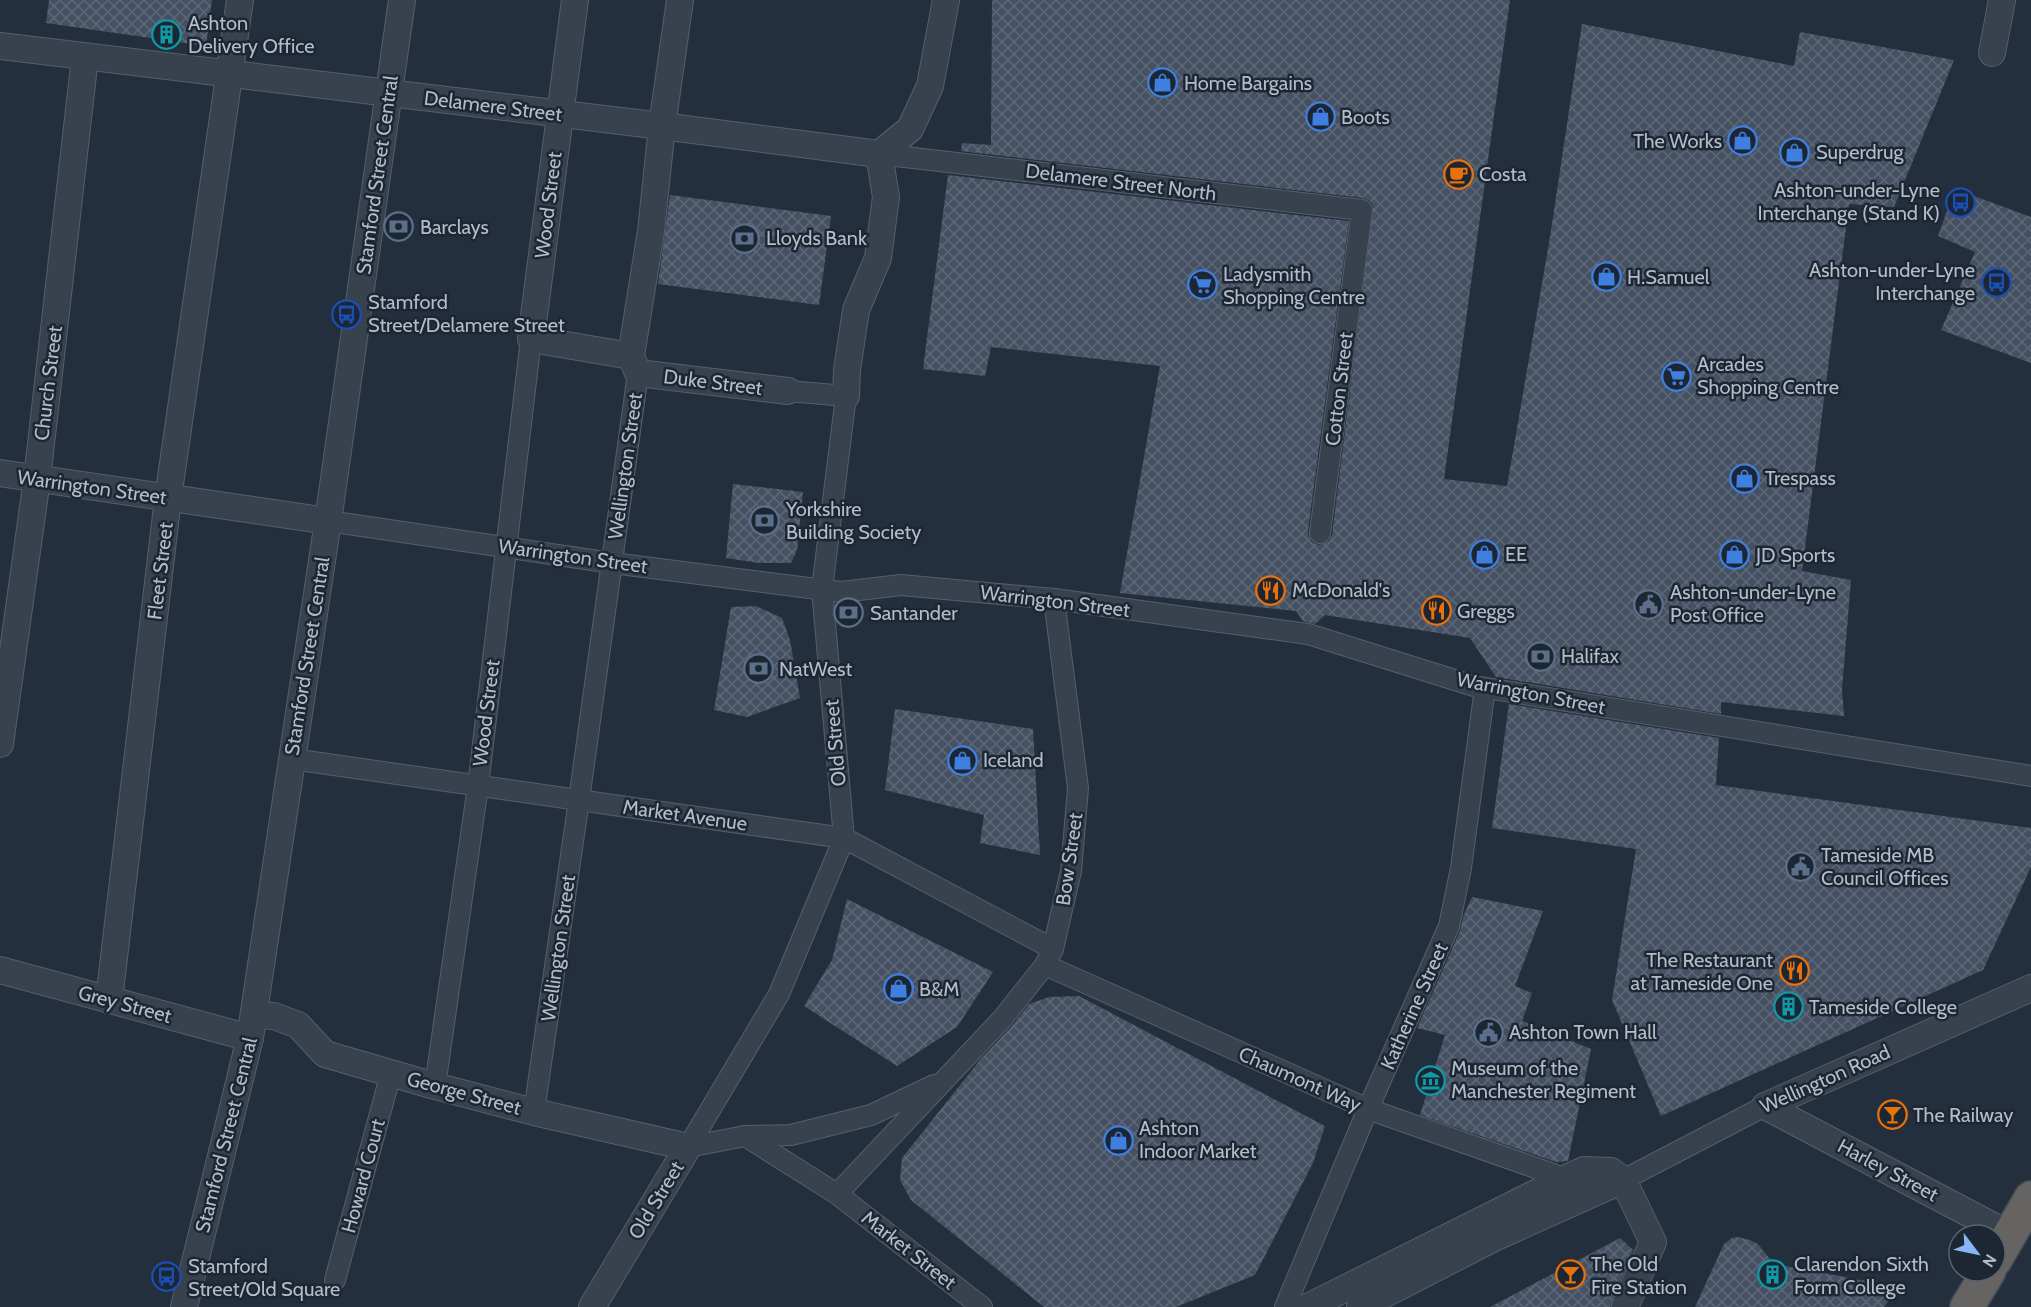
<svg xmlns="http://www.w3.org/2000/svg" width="2031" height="1307" font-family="Cabin,sans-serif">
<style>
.building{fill:url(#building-cross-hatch)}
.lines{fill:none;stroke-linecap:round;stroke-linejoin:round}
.pedestrian-casing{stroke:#565f6c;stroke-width:22}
.minor-casing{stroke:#565f6c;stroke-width:28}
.trunk-casing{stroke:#434c59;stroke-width:36}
.pedestrian{stroke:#38414e;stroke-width:20}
.minor{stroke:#38414e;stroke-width:26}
.trunk{stroke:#656462;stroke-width:33}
.labels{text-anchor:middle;stroke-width:5;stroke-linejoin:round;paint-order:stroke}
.poi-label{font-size:20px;fill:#b4bcc9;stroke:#1d2633;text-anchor:start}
.street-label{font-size:20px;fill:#b4bcc9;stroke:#1d2633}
</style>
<defs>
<pattern id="building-cross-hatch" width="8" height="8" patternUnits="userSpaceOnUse" patternTransform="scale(1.5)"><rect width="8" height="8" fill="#455162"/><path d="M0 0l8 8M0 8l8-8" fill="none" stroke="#5d6877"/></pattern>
</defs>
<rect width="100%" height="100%" fill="#242f3e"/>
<g class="building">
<path d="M 49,0 L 212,0 L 206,46 L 46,23 Z"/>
<path d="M 992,0 L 1510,0 L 1444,479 L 1507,486 L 1550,237 L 1582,24 L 1794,66 L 1800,32 L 1954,60 L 1894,207 L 1849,204 L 1802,571 L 1851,580 L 1842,689 L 1844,716 L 1721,702 L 1721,714 L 1496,677 L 1470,638 L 1325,615 L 1315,624 L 1303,621 L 1296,611 L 1120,593 L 1160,366 L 991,347 L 985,376 L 923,369 L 948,175 L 1349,221 L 1308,531 L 1309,537 L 1312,542 L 1319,545 L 1329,541 L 1332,535 L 1373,206 L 1370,201 L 1363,198 L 961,151 L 962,143 L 991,145 Z"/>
<path d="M 1955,189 L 2031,217 L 2031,363 L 1941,330 L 1975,252 L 1938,236 Z"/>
<path d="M 670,195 L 831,216 L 819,305 L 658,284 Z"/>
<path d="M 733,484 L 803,492 L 797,550 L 791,563 L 759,563 L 726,558 Z"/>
<path d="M 756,606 L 782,618 L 790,640 L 800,698 L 747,717 L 714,710 L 731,607 Z"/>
<path d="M 1509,704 L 1719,738 L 1716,785 L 2031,828 L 2031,867 L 1983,970 L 1661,1116 L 1612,1000 L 1636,849 L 1492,828 Z"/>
<path d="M 895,709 L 1033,729 L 1040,855 L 980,843 L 984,815 L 885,790 Z"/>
<path d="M 1472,897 L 1543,911 L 1515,986 L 1532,993 L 1522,1021 L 1591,1049 L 1568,1161 L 1556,1162 L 1420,1115 L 1445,1035 L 1417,1028 L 1460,931 L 1463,917 Z"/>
<path d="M 847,899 L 993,972 L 957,1027 L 897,1066 L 804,1006 L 832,960 Z"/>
<path d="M 1079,996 L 1325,1126 L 1313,1163 L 1255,1275 L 1176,1307 L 1044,1307 L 911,1200 L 900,1180 L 902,1158 L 980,1060 L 1012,1026 L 1029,1004 L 1049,997 Z"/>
<path d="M 1738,1237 L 1750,1240 L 1758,1244 L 1774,1264 L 1899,1287 L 1884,1307 L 1695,1307 L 1724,1244 L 1732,1238 Z"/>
<path d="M 1620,1238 L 1633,1250 L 1610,1307 L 1490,1307 Z"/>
</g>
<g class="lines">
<defs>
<g id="pedestrian">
<path d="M 879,154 L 1362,210 L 1320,533"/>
<path d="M 328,521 L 612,563 L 841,592 L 901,585 L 1054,599 L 1308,634 L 1474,686 L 2031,776"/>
<path d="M 292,759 L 844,838 L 1053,949"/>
<path d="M 1045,965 L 1368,1109 L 1553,1174 L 1558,1182"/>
<path d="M 435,1086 L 478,786 L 531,339"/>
<path d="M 534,1112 L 579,800 L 638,373"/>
<path d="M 745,1136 L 791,1135 L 871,1115 L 934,1085"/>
<path d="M 688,1147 L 779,994 L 844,838 L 822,589 L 846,396 L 788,391"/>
<path d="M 688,1147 L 745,1136 L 837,1194 L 982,1307"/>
<path d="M 1623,1180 L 1765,1106"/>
<path d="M 837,1194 L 1003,1018 L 1045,965 L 1053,949 L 1071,871 L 1078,788 L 1054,599"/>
<path d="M 335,1280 L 391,1073"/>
<path d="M 1285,1307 L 1368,1109 L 1449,926 L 1461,868 L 1485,688"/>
</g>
<g id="minor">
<path d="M 575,0 L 531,339 L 631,356"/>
<path d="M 680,0 L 662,126 L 651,231 L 631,356 L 638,373 L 788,391"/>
<path d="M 0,46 L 662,126 L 879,154"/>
<path d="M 1992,53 L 2002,0"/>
<path d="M 879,154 L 910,129 L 930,86 L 946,0"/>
<path d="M 846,396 L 847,370 L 856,310 L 878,258 L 886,197 L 879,154"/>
<path d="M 0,473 L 328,521"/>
<path d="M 0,744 L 37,479 L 85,57"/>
<path d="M 0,970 L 250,1038"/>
<path d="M 109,1000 L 168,498 L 240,0"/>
<path d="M 254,1015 L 274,1016 L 298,1025 L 325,1054 L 435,1086 L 534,1112 L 688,1147 L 592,1307"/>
<path d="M 1765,1106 L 2031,988"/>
<path d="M 1765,1106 L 2010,1235"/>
<path d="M 1623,1180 L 1653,1242 L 1625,1307"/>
<path d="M 184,1307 L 250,1038 L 328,521 L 402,0"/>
<path d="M 1308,1307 L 1558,1182 L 1584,1170 L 1611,1171 L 1623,1180"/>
<path d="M 1360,1307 L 1494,1238 L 1623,1180"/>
</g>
<g id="trunk">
<path d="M 1995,1260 L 2031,1198"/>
<path d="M 1967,1307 L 1989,1271"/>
</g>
</defs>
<use href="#pedestrian" class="pedestrian-casing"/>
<use href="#minor" class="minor-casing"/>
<use href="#trunk" class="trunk-casing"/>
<use href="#pedestrian" class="pedestrian"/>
<use href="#minor" class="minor"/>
<use href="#trunk" class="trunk"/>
</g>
<defs>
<symbol id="building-ring" viewBox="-11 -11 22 22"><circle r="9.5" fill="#1d2633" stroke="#0f9aa8" stroke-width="1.5"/><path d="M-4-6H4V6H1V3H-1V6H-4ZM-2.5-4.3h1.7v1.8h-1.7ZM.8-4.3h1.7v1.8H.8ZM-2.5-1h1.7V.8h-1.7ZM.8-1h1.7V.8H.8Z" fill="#0f9aa8"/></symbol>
<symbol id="shop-ring" viewBox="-11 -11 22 22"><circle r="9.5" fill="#1d2633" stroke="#3f7fe0" stroke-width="1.5"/><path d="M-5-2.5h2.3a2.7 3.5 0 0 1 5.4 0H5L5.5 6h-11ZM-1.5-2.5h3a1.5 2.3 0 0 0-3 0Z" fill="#3f7fe0"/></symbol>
<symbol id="cafe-ring" viewBox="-11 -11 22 22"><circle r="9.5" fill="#1d2633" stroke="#e8710a" stroke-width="1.5"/><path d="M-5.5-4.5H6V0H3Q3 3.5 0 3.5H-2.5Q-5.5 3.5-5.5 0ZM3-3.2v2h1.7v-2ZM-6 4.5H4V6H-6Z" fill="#e8710a"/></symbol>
<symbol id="bus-ring" viewBox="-11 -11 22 22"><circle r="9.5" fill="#1d2633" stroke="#1a4fb4" stroke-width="1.5"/><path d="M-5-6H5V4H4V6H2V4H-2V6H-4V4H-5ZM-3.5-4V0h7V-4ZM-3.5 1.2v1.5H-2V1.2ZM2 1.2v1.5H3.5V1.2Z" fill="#1a4fb4"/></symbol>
<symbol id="bank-ring" viewBox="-11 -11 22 22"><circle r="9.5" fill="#1d2633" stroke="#5c6f8a" stroke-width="1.5"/><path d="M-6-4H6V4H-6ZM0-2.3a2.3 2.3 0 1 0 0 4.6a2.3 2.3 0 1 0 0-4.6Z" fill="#5c6f8a"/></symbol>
<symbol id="supermarket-ring" viewBox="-11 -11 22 22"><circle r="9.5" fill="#1d2633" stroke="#3f7fe0" stroke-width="1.5"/><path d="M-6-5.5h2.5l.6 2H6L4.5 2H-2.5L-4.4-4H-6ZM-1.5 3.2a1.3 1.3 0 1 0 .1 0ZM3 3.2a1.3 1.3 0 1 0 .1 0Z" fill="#3f7fe0"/></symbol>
<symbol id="restaurant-ring" viewBox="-11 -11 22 22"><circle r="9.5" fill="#1d2633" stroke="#e8710a" stroke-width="1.5"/><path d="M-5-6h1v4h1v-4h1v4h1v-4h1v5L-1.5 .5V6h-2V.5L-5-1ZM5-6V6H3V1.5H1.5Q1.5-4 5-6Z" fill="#e8710a"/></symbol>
<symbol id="civic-ring" viewBox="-11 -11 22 22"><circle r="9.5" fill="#1d2633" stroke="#5c6f8a" stroke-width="1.5"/><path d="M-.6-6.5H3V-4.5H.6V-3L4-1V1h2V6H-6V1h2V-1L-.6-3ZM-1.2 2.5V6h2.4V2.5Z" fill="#5c6f8a"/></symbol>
<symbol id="museum-ring" viewBox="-11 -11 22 22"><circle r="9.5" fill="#1d2633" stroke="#0f9aa8" stroke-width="1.5"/><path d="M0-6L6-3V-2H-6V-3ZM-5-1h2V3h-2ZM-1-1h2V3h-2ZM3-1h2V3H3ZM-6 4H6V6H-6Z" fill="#0f9aa8"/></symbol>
<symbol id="bar-ring" viewBox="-11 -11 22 22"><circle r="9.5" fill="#1d2633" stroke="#e8710a" stroke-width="1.5"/><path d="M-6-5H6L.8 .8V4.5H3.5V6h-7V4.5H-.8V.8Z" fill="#e8710a"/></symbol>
</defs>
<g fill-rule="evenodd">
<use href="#building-ring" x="150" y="18" width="33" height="33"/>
<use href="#shop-ring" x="1146" y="66" width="33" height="33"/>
<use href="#shop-ring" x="1304" y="100" width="33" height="33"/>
<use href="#shop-ring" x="1726" y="124" width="33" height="33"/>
<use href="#shop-ring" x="1778" y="136" width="33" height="33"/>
<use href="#cafe-ring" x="1442" y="158" width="33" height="33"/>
<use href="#bus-ring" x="1944" y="186" width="33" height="33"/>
<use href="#bank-ring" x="382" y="210" width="33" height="33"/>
<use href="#bank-ring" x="728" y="222" width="33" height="33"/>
<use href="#shop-ring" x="1590" y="260" width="33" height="33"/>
<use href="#bus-ring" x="1980" y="266" width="33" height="33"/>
<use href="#supermarket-ring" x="1186" y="268" width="33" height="33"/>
<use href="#bus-ring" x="330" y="298" width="33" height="33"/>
<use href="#supermarket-ring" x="1660" y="360" width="33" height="33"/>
<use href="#shop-ring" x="1728" y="462" width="33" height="33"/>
<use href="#bank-ring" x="748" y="504" width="33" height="33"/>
<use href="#shop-ring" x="1468" y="538" width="33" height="33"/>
<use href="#shop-ring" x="1718" y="538" width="33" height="33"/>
<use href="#restaurant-ring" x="1254" y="574" width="33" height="33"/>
<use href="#civic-ring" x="1632" y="588" width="33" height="33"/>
<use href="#restaurant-ring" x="1420" y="594" width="33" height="33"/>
<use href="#bank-ring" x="832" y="596" width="33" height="33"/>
<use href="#bank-ring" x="1524" y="640" width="33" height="33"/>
<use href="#bank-ring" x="742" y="652" width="33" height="33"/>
<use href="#shop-ring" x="946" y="744" width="33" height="33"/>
<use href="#civic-ring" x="1784" y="850" width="33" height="33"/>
<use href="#restaurant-ring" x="1778" y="954" width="33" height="33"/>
<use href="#shop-ring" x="882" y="972" width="33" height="33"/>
<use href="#building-ring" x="1772" y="990" width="33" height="33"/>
<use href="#civic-ring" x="1472" y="1016" width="33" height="33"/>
<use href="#museum-ring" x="1414" y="1064" width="33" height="33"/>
<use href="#bar-ring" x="1876" y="1098" width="33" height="33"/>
<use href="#shop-ring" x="1102" y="1124" width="33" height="33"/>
<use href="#bar-ring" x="1554" y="1258" width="33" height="33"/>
<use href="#building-ring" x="1756" y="1258" width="33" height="33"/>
<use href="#bus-ring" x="150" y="1260" width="33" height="33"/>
</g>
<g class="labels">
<g class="poi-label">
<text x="188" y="30">Ashton<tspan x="188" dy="23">Delivery Office</tspan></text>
<text x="1184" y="90">Home Bargains</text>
<text x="1341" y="124">Boots</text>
<text x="1722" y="148" text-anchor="end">The Works</text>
<text x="1816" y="159">Superdrug</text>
<text x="1479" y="181">Costa</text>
<text x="1940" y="197" text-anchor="end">Ashton-under-Lyne<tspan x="1940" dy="23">Interchange (Stand K)</tspan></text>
<text x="420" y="234">Barclays</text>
<text x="766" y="245">Lloyds Bank</text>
<text x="1975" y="277" text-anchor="end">Ashton-under-Lyne<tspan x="1975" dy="23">Interchange</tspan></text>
<text x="1223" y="281">Ladysmith<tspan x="1223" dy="23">Shopping Centre</tspan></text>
<text x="1627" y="284">H.Samuel</text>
<text x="368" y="309">Stamford<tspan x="368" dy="23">Street/Delamere Street</tspan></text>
<text x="1697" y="371">Arcades<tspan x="1697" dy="23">Shopping Centre</tspan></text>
<text x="1765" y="485">Trespass</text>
<text x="786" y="516">Yorkshire<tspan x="786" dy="23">Building Society</tspan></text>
<text x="1505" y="561">EE</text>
<text x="1756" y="562">JD Sports</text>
<text x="1292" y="597">McDonald's</text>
<text x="1670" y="599">Ashton-under-Lyne<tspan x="1670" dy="23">Post Office</tspan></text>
<text x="1457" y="618">Greggs</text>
<text x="870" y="620">Santander</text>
<text x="1561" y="663">Halifax</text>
<text x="779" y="676">NatWest</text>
<text x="983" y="767">Iceland</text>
<text x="1821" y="862">Tameside MB<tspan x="1821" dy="23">Council Offices</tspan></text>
<text x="1773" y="967" text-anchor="end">The Restaurant<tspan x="1773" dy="23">at Tameside One</tspan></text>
<text x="919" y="996">B&amp;M</text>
<text x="1809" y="1014">Tameside College</text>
<text x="1509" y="1039">Ashton Town Hall</text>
<text x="1451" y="1075">Museum of the<tspan x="1451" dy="23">Manchester Regiment</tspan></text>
<text x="1913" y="1122">The Railway</text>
<text x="1139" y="1135">Ashton<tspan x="1139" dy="23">Indoor Market</tspan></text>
<text x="1591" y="1271">The Old<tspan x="1591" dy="23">Fire Station</tspan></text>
<text x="1794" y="1271">Clarendon Sixth<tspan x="1794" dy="23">Form College</tspan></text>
<text x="188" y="1273">Stamford<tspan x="188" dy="23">Street/Old Square</tspan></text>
</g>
<g class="street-label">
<text transform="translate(493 106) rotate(7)" y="7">Delamere Street</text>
<text transform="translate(377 175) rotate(-82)" y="7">Stamford Street Central</text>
<text transform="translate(1121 182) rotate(7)" y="7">Delamere Street North</text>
<text transform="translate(548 205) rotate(-83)" y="7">Wood Street</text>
<text transform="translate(713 382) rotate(7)" y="7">Duke Street</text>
<text transform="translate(48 383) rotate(-83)" y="7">Church Street</text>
<text transform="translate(1339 389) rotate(-83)" y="7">Cotton Street</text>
<text transform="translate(625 466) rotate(-82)" y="7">Wellington Street</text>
<text transform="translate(92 487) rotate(8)" y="7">Warrington Street</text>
<text transform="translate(573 556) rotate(8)" y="7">Warrington Street</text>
<text transform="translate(160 571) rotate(-83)" y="7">Fleet Street</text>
<text transform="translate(1055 601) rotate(7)" y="7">Warrington Street</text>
<text transform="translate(307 656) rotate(-81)" y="7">Stamford Street Central</text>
<text transform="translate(1531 693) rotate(11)" y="7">Warrington Street</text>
<text transform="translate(486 713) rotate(-83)" y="7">Wood Street</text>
<text transform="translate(835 743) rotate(-95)" y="7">Old Street</text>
<text transform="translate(685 815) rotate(8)" y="7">Market Avenue</text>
<text transform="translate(1069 859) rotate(-82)" y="7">Bow Street</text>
<text transform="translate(558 948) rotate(-82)" y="7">Wellington Street</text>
<text transform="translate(125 1004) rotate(15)" y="7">Grey Street</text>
<text transform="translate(1414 1006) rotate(-66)" y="7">Katherine Street</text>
<text transform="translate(1300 1079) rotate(24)" y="7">Chaumont Way</text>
<text transform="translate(1825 1079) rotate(-24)" y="7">Wellington Road</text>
<text transform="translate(464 1093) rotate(15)" y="7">George Street</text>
<text transform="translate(226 1135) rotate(-76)" y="7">Stamford Street Central</text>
<text transform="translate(1888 1170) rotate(28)" y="7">Harley Street</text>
<text transform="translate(363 1176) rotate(-75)" y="7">Howard Court</text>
<text transform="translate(656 1200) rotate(-59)" y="7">Old Street</text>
<text transform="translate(909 1250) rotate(38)" y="7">Market Street</text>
</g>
</g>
<g transform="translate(1977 1253) rotate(122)"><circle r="28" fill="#1d2633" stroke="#59626f" stroke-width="1.5"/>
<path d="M0-4.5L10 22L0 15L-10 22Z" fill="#8ab4f8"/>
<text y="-9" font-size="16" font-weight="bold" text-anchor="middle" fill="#b4bcc9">N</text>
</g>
</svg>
